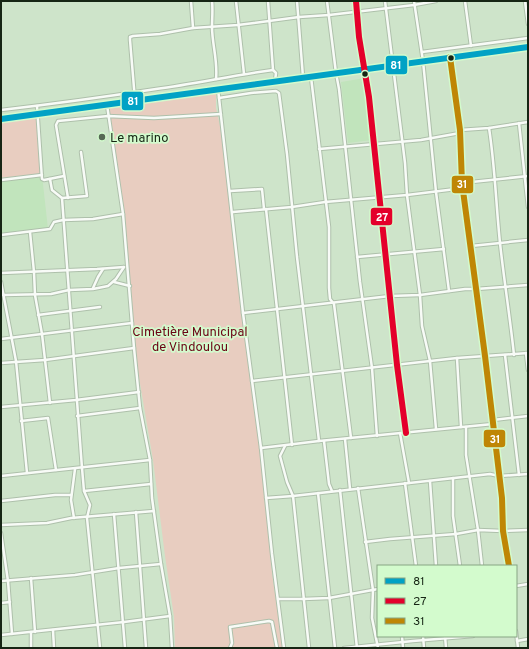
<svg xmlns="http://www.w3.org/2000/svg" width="529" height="649" font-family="Overpass,sans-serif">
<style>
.built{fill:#c1e4bc}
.green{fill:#e8cdc0}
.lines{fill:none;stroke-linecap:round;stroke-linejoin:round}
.street-casing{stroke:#aec0ab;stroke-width:4.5}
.highway-casing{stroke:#aec0ab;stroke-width:6}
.street{stroke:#f8fbf7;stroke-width:2.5}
.highway{stroke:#f8fbf7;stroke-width:4.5}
.bus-1-casing{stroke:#d3fbcd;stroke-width:9}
.bus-2-casing{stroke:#d3fbcd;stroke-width:9}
.bus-3-casing{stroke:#d3fbcd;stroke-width:9}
.bus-1{stroke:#01a2c5;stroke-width:6}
.bus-2{stroke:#e4002b;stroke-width:6}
.bus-3{stroke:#bf8605;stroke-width:6}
.bus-dot{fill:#162514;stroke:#d3fbcd;stroke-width:1.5}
.poi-dot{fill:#566854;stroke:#d3fbcd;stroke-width:1.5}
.labels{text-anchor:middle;stroke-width:3.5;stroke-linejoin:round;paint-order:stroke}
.poi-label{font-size:13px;fill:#162514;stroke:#d3fbcd;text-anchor:start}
.park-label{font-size:13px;fill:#6b0214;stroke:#d3fbcd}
.line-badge{stroke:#d3fbcd;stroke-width:1.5}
.badge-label{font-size:11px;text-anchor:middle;font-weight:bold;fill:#fff}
</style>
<rect width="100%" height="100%" fill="#cee4ca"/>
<g class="built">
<path d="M 365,78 L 372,140 L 348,143 L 341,82 Z"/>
<path d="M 42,175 L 48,229 L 1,235 L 1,180 Z"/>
</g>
<g class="green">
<path d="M 216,91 L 216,108 L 220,126 L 234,226 L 247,345 L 261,448 L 272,573 L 283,648 L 175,648 L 174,617 L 165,556 L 153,460 L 134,348 L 123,214 L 107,108 Z"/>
<path d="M 36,117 L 42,174 L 1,178 L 1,122 Z"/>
</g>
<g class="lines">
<defs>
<g id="street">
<path d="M 191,1 L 193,28"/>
<path d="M 212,1 C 213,10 212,18 212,27 C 212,44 218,61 216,79"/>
<path d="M 236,1 L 244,74"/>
<path d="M 268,1 L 273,70 L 276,73 L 275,81"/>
<path d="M 297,1 L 303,77"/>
<path d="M 327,1 L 336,73 L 339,89 L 360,282 L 372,368 L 377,436"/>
<path d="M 356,1 L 359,37 L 369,97 L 397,365 L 406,433"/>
<path d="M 385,1 L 405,163 L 407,195 L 420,295 L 422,326 L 430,361 L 436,429"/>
<path d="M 414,1 L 423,61 L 436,192 L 449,291"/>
<path d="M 465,1 L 471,46"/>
<path d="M 525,1 L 528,24"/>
<path d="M 422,52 L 528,38"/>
<path d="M 450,58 L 460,130 L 462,183 L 485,356 L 502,498 L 503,531 L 509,566"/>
<path d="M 311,77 L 329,227 L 329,288 L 330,299 L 334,304 L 351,438"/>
<path d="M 218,89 L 243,313 L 261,448 L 272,554 L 284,648"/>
<path d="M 219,98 L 251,93 L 276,91 L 279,93 L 287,154 L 297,257 L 319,441"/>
<path d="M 135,100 L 130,40 L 130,37 L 133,36 L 160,34 L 193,28 L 238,25 L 299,17 L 329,15 L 414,5 L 436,1"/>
<path d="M 107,105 L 123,214 L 134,348 L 140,408 L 150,460 L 152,498 L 161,564 L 170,616 L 172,648"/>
<path d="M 37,106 L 42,179 L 44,180 L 64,176"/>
<path d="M 1,110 C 53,104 104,97 156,89 C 195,84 234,75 273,70"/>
<path d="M 519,123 L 528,207"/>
<path d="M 489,128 C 495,166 496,205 500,243 C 504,280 510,317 514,355"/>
<path d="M 460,130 L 489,128 L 528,122"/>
<path d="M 319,149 L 421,140 L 460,133"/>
<path d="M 50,179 L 52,190 L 62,198 L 82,468 L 84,491 L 90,505 L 87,518 L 100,648"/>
<path d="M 1,180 L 42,175"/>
<path d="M 462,183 L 528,176"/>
<path d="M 230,191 L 262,189 L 264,209"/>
<path d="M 62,198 L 87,196 L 81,152"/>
<path d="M 68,198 L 56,125 L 58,121 L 108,116 L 154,118 L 221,114"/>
<path d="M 266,209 L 292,445"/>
<path d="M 233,212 L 292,207 L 325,202 L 407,195 L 464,188"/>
<path d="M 30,232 L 34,272 L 35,295 L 42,334 L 50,403"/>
<path d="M 1,235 L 50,229 L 54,222 L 63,220 L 93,219 L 123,214"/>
<path d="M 471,246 L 528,240"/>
<path d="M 357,257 L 444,249"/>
<path d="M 1,273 L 97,269 L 124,267"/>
<path d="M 1,282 L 16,361 L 27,473"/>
<path d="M 114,282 L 130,286"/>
<path d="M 93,288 L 98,277 L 103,269"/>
<path d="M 3,295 L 51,294 L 69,290 L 93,289 L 108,286 L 116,279 L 124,267"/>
<path d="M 243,313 L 390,296 L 420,295 L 465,289 L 476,289 L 528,285"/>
<path d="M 38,315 L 100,307"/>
<path d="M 1,339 L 132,323"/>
<path d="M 526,353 L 528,370"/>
<path d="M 505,355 L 519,475"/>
<path d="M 457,358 L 461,427"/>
<path d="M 1,363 L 45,360 L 134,348"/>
<path d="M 252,381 L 457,358 L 528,353"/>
<path d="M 1,407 L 76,400 L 139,392"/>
<path d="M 77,416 L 140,408"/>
<path d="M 493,420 L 528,416"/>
<path d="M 21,421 L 48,418 L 56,470"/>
<path d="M 466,427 L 466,455 L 478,530 L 482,566"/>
<path d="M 400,433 L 409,483"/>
<path d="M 345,439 L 350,489"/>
<path d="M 324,441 L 329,484 L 332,491"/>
<path d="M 285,446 L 280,456 L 287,482 L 293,496 L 309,648"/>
<path d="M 261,448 L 319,441 L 493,424"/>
<path d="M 1,476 L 150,460"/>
<path d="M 453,478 L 453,516 L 460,566"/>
<path d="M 430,481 L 436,566"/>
<path d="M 405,483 L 416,566"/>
<path d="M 358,488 L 373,590 L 372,618 L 378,648"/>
<path d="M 340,490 L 357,648"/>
<path d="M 84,491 L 151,484"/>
<path d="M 318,493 L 335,648"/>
<path d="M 266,498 L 293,496 L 490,474 L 499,476 L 528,474"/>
<path d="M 1,501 L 55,495 L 71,495"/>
<path d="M 136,512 L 146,648"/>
<path d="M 114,514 L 125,648"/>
<path d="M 74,518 L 71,500 L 75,469"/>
<path d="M 1,525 L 47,523 L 71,518 L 154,511"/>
<path d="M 1,533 L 8,581 L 12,634"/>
<path d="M 365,542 L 390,539 L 456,534 L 478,530 L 503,531 L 528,530"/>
<path d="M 31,578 L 35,632"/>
<path d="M 1,581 L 75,575 L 119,568 L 161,564"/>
<path d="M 516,586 L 528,584"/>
<path d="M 278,599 L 303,599 L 329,598 L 378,589"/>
<path d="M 1,603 L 10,602"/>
<path d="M 53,630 L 54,648"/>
<path d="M 516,631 L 518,648"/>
<path d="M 31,632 L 31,648"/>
<path d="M 1,635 L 124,622 L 170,616"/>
<path d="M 402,636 L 403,648"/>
<path d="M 423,636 L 424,648"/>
<path d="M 445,636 L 446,648"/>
<path d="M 517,641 L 528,639"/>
<path d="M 230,648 L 232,643 L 230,627 L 269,621 L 272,622 L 277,648"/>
<path d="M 344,648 L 413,641 L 473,636"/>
</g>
<path id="highway" d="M 1,119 L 528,47"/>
</defs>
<use href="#street" class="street-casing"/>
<use href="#highway" class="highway-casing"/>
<use href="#street" class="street"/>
<use href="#highway" class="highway"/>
<defs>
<path id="bus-1" d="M 1,119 L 528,47"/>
<path id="bus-2" d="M 356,1 L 359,37 L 369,97 L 397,365 L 406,433"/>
<path id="bus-3" d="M 450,57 L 460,130 L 462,183 L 485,356 L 502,498 L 503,531 L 509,566"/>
</defs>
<use href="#bus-1" class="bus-1-casing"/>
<use href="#bus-2" class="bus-2-casing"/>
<use href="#bus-3" class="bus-3-casing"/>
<use href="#bus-1" class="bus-1"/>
<use href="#bus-2" class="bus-2"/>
<use href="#bus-3" class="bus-3"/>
</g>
<g class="bus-dot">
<circle cx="451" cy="58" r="3.5"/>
<circle cx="365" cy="74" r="3.5"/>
</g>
<circle class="poi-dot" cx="102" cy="137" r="4"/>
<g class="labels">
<g class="poi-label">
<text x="110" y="142">Le marino</text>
</g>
<g class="park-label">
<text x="190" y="336">Cimetière Municipal<tspan x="190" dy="15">de Vindoulou</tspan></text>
</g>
</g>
<g class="line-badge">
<rect x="385" y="55" width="23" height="20" rx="4" fill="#01a2c5"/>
<rect x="121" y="91" width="23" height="20" rx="4" fill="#01a2c5"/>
<rect x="451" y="175" width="23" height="19" rx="4" fill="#bf8605"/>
<rect x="370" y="207" width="23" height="19" rx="4" fill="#e4002b"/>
<rect x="483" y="429" width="23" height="19" rx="4" fill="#bf8605"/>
</g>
<g class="badge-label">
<text x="396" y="69">81</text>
<text x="133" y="105">81</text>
<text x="462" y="188">31</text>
<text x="382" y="221">27</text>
<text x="495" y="443">31</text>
</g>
<rect width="529" height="649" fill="none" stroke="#162514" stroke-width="4"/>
<rect x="377" y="565" width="140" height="72" fill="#d3fbcd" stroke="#87a583"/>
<rect x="385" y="578" width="20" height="6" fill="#01a2c5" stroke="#87a583"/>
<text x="413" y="585" font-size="12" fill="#162514">81</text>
<rect x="385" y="598" width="20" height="6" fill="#e4002b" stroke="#87a583"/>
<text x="413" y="605" font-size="12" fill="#162514">27</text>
<rect x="385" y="618" width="20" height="6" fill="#bf8605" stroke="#87a583"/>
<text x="413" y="625" font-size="12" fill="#162514">31</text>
</svg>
